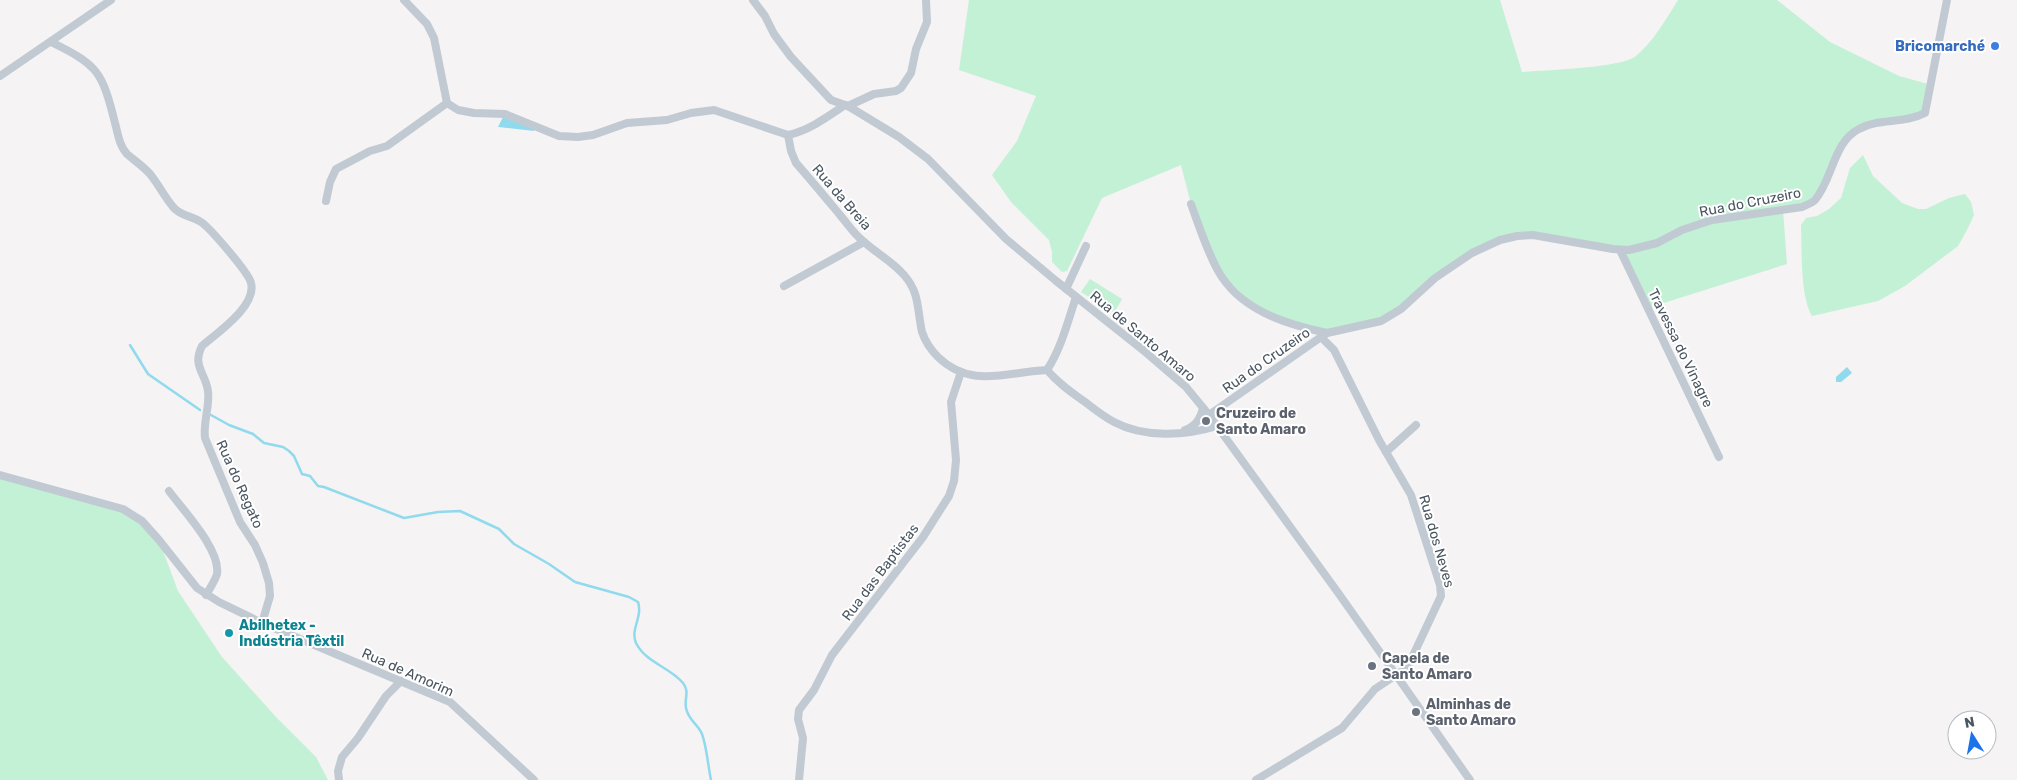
<svg xmlns="http://www.w3.org/2000/svg" width="2017" height="780" font-family="Rubik,sans-serif">
<style>
.green{fill:#c3f1d5}
.water{fill:#90daee}
.lines{fill:none;stroke-linecap:round;stroke-linejoin:round}
.stream{stroke:#90daee;stroke-width:2.5}
.minor{stroke:#c1cad2;stroke-width:8}
.shop-dot{fill:#3f7fe0;stroke:#fff;stroke-width:2}
.worship-dot{fill:#6b7280;stroke:#fff;stroke-width:2}
.culture-dot{fill:#0f9aa8;stroke:#fff;stroke-width:2}
.labels{text-anchor:middle;stroke-width:4;stroke-linejoin:round;paint-order:stroke}
.shop-label{font-size:14px;font-weight:bold;fill:#366cbe;stroke:#fff;text-anchor:end}
.street-label{font-size:14px;fill:#4a5661;stroke:#fff}
.worship-label{font-size:14px;font-weight:bold;fill:#5b616d;stroke:#fff;text-anchor:start}
.culture-label{font-size:14px;font-weight:bold;fill:#0d838f;stroke:#fff;text-anchor:start}
</style>
<rect width="100%" height="100%" fill="#f5f3f3"/>
<g class="green">
<path d="M 969,0 L 1500,0 L 1522,72 C 1545,70 1622,68 1636,56 C 1654,41 1666,19 1678,0 L 1777,0 L 1830,42 L 1899,76 L 1928,84 L 1925,113 L 1859,129 L 1843,143 L 1815,200 L 1783,210 L 1787,264 L 1648,308 L 1620,249 L 1517,236 L 1472,253 L 1381,321 L 1327,333 L 1259,310 L 1218,271 L 1191,204 L 1181,165 L 1102,198 L 1067,271 L 1062,272 L 1052,262 L 1052,252 L 1049,240 L 1011,202 L 992,175 L 1017,141 L 1036,96 L 959,70 Z"/>
<path d="M 1863,155 L 1873,176 L 1902,203 L 1918,209 L 1926,209 L 1949,198 L 1965,194 L 1971,202 L 1974,215 L 1967,230 L 1958,246 L 1905,286 L 1878,301 L 1812,316 C 1800,296 1802,249 1801,225 L 1806,218 L 1817,216 L 1829,209 L 1841,198 L 1850,168 Z"/>
<path d="M 1090,279 L 1122,299 L 1114,313 L 1081,292 Z"/>
<path d="M 0,475 L 123,509 L 159,540 L 178,591 L 222,657 L 276,717 L 316,757 L 328,780 L 0,780 Z"/>
</g>
<g class="water">
<path d="M 503,117 L 535,129 L 534,131 L 498,127 Z"/>
<path d="M 1847,367 L 1852,373 L 1841,382 L 1836,382 L 1836,377 Z"/>
</g>
<g class="lines">
<g class="stream">
<path d="M 130,345 L 148,374 L 200,410"/>
<path d="M 211,415 L 229,425 L 253,434 L 264,443 L 283,447 L 289,451 L 294,456 L 302,474 L 310,476 L 318,486 L 324,487 L 404,518 L 438,512 L 460,511 L 499,529 L 514,544 L 549,564 L 575,582 L 629,597 L 638,602 C 643,617 630,629 636,643 C 646,663 670,667 683,683 C 690,692 684,698 686,708 C 688,720 698,724 702,734 C 707,748 708,766 711,780"/>
</g>
<g class="minor">
<path d="M 404,0 L 427,24 L 434,38 L 447,103 L 458,110 L 474,113 L 505,114 L 559,136 L 578,137 L 593,135 L 627,123 L 667,120 L 691,113 L 714,110 L 788,135 C 810,130 827,117 845,105"/>
<path d="M 753,0 L 765,16 L 774,34 L 791,57 L 831,100 L 848,106 L 899,137 L 928,159 L 1006,239 L 1055,280 L 1143,350 L 1186,387 L 1209,415 L 1339,594 L 1470,780"/>
<path d="M 51,42 C 98,65 102,71 115,123 C 118,134 119,145 127,154 C 135,161 143,166 150,174 C 159,185 165,198 174,208 C 181,216 192,216 201,222 C 210,228 249,273 251,283 C 257,306 217,333 202,346 C 192,366 205,372 208,391 C 210,406 203,422 205,438 L 240,522 L 255,545 L 263,563 L 269,583 L 270,596 L 262,623"/>
<path d="M 0,76 L 111,0"/>
<path d="M 848,106 L 874,94 L 896,91 L 901,88 L 911,73 L 916,49 L 927,22 L 926,0"/>
<path d="M 788,135 L 791,151 L 796,163 C 811,180 825,197 840,215 C 847,223 854,234 863,241 C 876,253 892,261 904,275 C 920,293 917,310 922,332 C 925,341 931,350 938,357 C 971,389 1006,372 1047,370 C 1061,349 1068,321 1076,297"/>
<path d="M 326,201 L 330,182 L 336,169 L 370,151 L 387,146 L 447,103"/>
<path d="M 1191,204 C 1199,226 1206,248 1217,269 C 1239,310 1285,324 1327,333"/>
<path d="M 1620,250 L 1719,457"/>
<path d="M 784,286 L 864,242"/>
<path d="M 1066,289 L 1086,246"/>
<path d="M 1047,370 C 1058,383 1071,392 1085,402 C 1094,409 1104,417 1114,422 C 1144,438 1185,436 1217,426"/>
<path d="M 1209,415 L 1321,337 L 1327,333 L 1381,321 L 1401,309 L 1435,278 L 1472,253 L 1500,240 L 1517,236 L 1533,235 L 1613,249 L 1629,250 L 1657,243 L 1682,230 L 1712,220 L 1802,207 C 1806,205 1812,203 1815,200 C 1833,179 1833,142 1859,129 C 1878,118 1904,124 1925,113 L 1947,0"/>
<path d="M 1185,430 C 1196,426 1200,419 1203,408"/>
<path d="M 1386,452 L 1416,425"/>
<path d="M 0,475 L 123,509 L 142,521 L 159,540 L 197,588 L 219,602 L 262,623 L 450,702 L 534,780"/>
<path d="M 169,491 C 183,510 221,550 217,574 C 215,581 210,588 206,595"/>
<path d="M 339,780 L 338,771 L 342,757 L 358,738 L 386,696 L 401,681"/>
<path d="M 799,780 L 803,738 L 798,719 L 799,710 L 814,690 L 832,655 L 923,537 L 949,496 L 954,481 L 956,460 L 951,402 L 961,372"/>
<path d="M 1256,780 L 1342,728 L 1375,689 L 1405,669 L 1410,662 L 1441,596 L 1440,585 L 1411,495 L 1379,440 L 1334,350 L 1321,337"/>
</g>
</g>
<circle class="shop-dot" cx="1995" cy="46" r="5"/>
<g class="worship-dot">
<circle cx="1206" cy="421" r="5"/>
<circle cx="1372" cy="666" r="5"/>
<circle cx="1416" cy="712" r="5"/>
</g>
<circle class="culture-dot" cx="229" cy="633" r="5"/>
<g class="labels">
<g class="shop-label">
<text x="1985" y="51">Bricomarché</text>
</g>
<g class="street-label">
<text transform="translate(842 197) rotate(49)" y="5">Rua da Breia</text>
<text transform="translate(1750 202) rotate(-11)" y="5">Rua do Cruzeiro</text>
<text transform="translate(1143 336) rotate(40)" y="5">Rua de Santo Amaro</text>
<text transform="translate(1681 348) rotate(64)" y="5">Travessa do Vinagre</text>
<text transform="translate(1266 360) rotate(-35)" y="5">Rua do Cruzeiro</text>
<text transform="translate(240 484) rotate(66)" y="5">Rua do Regato</text>
<text transform="translate(1437 541) rotate(74)" y="5">Rua dos Neves</text>
<text transform="translate(880 572) rotate(-53)" y="5">Rua das Baptistas</text>
<text transform="translate(408 672) rotate(24)" y="5">Rua de Amorim</text>
</g>
<g class="worship-label">
<text x="1216" y="418">Cruzeiro de<tspan x="1216" dy="16">Santo Amaro</tspan></text>
<text x="1382" y="663">Capela de<tspan x="1382" dy="16">Santo Amaro</tspan></text>
<text x="1426" y="709">Alminhas de<tspan x="1426" dy="16">Santo Amaro</tspan></text>
</g>
<g class="culture-label">
<text x="239" y="630">Abilhetex -<tspan x="239" dy="16">Indústria Têxtil</tspan></text>
</g>
</g>
<g transform="translate(1972 735) rotate(349)"><circle r="24" fill="#ffffff" stroke="#b7bbc0"/>
<path d="M0-4L9 19L0 12L-9 19Z" fill="#1a73e8"/>
<text y="-8" font-size="14" font-weight="bold" text-anchor="middle" fill="#4a5661">N</text>
</g>
</svg>
